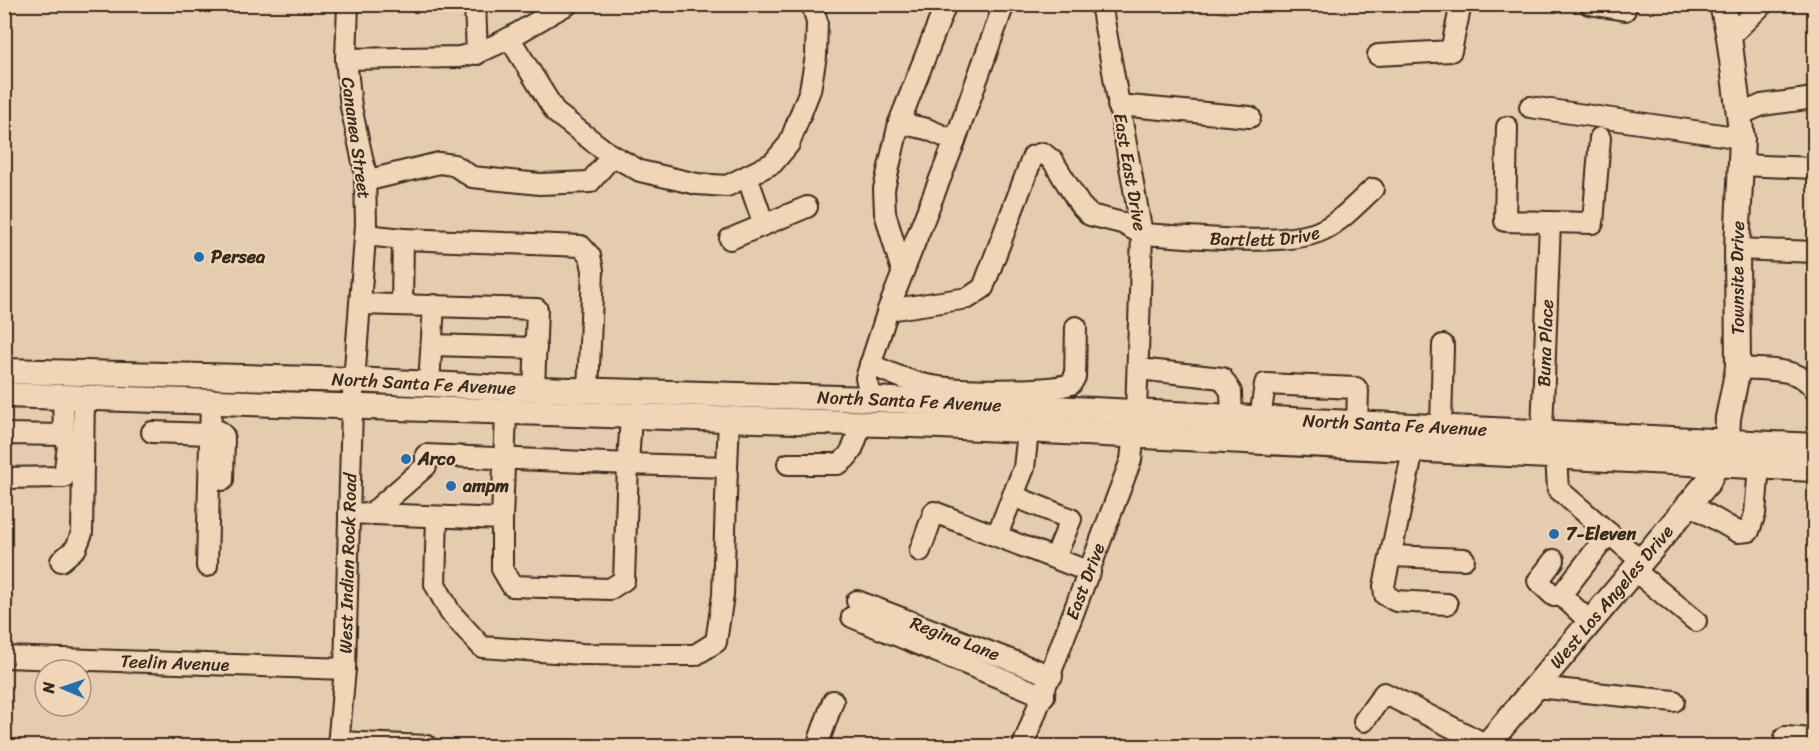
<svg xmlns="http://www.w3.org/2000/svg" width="1819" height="751" font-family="Sriracha,sans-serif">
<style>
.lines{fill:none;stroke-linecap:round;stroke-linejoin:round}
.minor-casing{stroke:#3b2a1e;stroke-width:24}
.major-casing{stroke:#3b2a1e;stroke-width:28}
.minor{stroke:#f0d6b7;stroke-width:20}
.major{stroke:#f0d6b7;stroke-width:24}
.poi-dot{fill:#1f6fb2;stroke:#f0d6b7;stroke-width:2}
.labels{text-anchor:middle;stroke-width:4.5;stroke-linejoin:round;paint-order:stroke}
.street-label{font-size:18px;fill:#3b2a1e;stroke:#f0d6b7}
.poi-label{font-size:18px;font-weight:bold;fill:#3b2a1e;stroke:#f0d6b7;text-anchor:start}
</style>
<rect width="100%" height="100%" fill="#e5ccae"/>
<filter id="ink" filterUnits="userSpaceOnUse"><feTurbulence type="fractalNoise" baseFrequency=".0167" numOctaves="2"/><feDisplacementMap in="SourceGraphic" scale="12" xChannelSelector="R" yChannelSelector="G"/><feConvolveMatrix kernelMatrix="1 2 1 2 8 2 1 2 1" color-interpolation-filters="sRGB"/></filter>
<g filter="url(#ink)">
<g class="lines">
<defs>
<g id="minor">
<path d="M 475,4 L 477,54"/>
<path d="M 946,4 L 899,123 L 927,129 L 955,141 L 1004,4"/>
<path d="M 1589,4 L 1625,10"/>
<path d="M 1729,37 L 1763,4"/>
<path d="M 510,39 L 556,113 L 608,153 L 640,171 L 697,184 L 727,186 L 773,163 L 789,144 L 810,90 L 816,56 L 817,22 L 812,4"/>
<path d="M 1378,55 L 1451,51 L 1461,4"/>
<path d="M 346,59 L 459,57 C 501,49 531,23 568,4"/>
<path d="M 1118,105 L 1250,117"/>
<path d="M 1530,107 L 1742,138"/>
<path d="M 1739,115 L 1762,105 L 1814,98"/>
<path d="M 899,123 L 884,189 L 885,213 L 902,271"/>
<path d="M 1507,127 L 1505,221 L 1593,223 L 1600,138"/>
<path d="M 1741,165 L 1814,168"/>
<path d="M 747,176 L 764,225"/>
<path d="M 365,181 L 439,163 L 454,165 L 472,177 L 540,184 L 590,182 L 612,156"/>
<path d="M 366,235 L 403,239 L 402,305"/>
<path d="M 403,239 L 581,246 L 590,256 L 593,270 L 588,391"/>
<path d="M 730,239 L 807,207"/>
<path d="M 1737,249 L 1814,252"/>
<path d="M 361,304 L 537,309 L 534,389"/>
<path id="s1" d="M 888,310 L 968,298 L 983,288 L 1033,156 L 1043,153 L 1053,161 L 1080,205 L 1090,215 L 1122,223 L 1142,234 C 1185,236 1281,247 1318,232 C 1339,224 1356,204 1373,189"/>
<path d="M 432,345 L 536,348"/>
<path d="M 870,364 C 889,373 907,381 927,385 C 954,391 1045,392 1071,384 L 1075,377 L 1076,327"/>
<path d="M 1738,368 C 1763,370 1799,366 1814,389"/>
<path d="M 1138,369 L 1222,378 L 1231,392 L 1232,418"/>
<path d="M 429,384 L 434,305"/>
<path d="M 872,399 L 866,378 L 888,310 L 955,141"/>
<path d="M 1260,419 L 1265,384 L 1356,388 L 1358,391 L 1357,423"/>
<path d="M 1441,427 L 1443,345"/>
<path d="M 219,431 L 224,436 L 223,480"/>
<path id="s2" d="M 1542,431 L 1550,222"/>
<path d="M 152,432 L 210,434"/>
<path d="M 4,434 L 64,435"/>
<path d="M 1413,451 L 1384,586 L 1385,595 L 1396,601 L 1447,604"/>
<path d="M 1556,457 L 1558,489 L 1641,561"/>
<path d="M 788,464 L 838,464 C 853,457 856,438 861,424"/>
<path d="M 4,478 L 64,477 L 68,445 L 64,435 L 63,396"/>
<path d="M 1013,496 L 1071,519 L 1055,558"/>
<path d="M 1689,504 L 1738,532 L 1749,531 L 1755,514 L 1759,466"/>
<path d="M 349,513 L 502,519 L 502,569 L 512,586 L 610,589 L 624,580 L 628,464 L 727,467 L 729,419"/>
<path d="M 371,514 L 426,466 L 426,455 L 628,464 L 631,416"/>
<path d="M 437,517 L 435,584 L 450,612 L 482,647 L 582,654 L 662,655 L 695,655 L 716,642 L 723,595 L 727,467"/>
<path d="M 502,519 L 506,413"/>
<path d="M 997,535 L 1024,468 L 1028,431"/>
<path d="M 920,551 L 934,512 L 1090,572"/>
<path d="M 1392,556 L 1464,559"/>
<path d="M 1554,560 L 1538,581 L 1554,596 L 1561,595"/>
<path d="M 61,561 L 76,548 L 82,533 L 84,397"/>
<path d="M 207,566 L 211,401"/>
<path d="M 1634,570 L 1696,621"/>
<path id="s3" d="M 857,601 L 1052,676"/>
<path d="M 852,617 L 1044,696"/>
<path d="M 1589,621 L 1561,595 L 1609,533"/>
<path id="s4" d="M 4,657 L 345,669"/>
<path d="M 1536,687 L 1674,701"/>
<path d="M 1364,721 L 1384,693 L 1487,745"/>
<path d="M 1785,737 L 1814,739"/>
<path d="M 339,742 L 427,746"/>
<path id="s5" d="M 338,746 L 345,669 L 352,407 L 366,225 L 365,171 L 351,107 L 346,59 L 348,4"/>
<path d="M 817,746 L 833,701"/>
<path id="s6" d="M 1023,746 L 1131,460 L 1136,413 L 1142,234 L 1101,4"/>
</g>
<g id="major">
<path id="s7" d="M 4,371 L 356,380 L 505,388 L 872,399 L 1814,446"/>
<path d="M 4,395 L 941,426 L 1814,469"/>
<path id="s8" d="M 1486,746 L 1708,482 L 1727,440 L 1728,418 L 1738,368 L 1737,249 L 1742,138 L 1729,37 L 1722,4"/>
</g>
</defs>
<use href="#minor" class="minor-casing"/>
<use href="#major" class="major-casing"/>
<use href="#minor" class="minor"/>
<use href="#major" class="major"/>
</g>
</g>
<g class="poi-dot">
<circle cx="199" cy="257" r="6"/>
<circle cx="406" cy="459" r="6"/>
<circle cx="451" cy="486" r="6"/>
<circle cx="1554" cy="534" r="6"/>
</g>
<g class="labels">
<g class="street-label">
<text transform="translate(356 138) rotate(82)" y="6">Cananea Street</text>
<text transform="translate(1130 172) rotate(80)" y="6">East East Drive</text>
<text dy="6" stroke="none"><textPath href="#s1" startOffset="508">Bartlett Drive</textPath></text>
<text dy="6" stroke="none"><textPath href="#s8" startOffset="554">Townsite Drive</textPath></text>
<text dy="6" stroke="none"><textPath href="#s2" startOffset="88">Buna Place</textPath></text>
<text dy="6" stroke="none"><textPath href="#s7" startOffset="420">North Santa Fe Avenue</textPath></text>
<text dy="6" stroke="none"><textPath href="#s7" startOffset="906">North Santa Fe Avenue</textPath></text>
<text dy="6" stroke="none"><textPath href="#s7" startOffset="1392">North Santa Fe Avenue</textPath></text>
<text dy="6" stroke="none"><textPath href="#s5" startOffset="183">West Indian Rock Road</textPath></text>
<text dy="6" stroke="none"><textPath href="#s6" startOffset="176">East Drive</textPath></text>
<text dy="6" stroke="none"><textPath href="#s8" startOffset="195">West Los Angeles Drive</textPath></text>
<text dy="6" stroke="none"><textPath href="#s3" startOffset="105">Regina Lane</textPath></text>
<text dy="6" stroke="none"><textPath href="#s4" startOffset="171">Teelin Avenue</textPath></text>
</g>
<g class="poi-label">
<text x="211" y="263">Persea</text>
<text x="418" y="465">Arco</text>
<text x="463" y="492">ampm</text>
<text x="1566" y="540">7-Eleven</text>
</g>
</g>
<rect width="1819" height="751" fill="none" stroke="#f0d6b7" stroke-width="24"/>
<rect x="12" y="12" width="1795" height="727" fill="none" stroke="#3b2a1e" stroke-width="2" filter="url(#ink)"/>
<g transform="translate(63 688) rotate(272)"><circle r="28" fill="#f0d6b7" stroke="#a8917a" stroke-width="1.5"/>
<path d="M0-4.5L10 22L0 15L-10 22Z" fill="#1f6fb2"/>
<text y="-9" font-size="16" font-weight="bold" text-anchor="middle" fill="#3b2a1e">N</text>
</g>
</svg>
